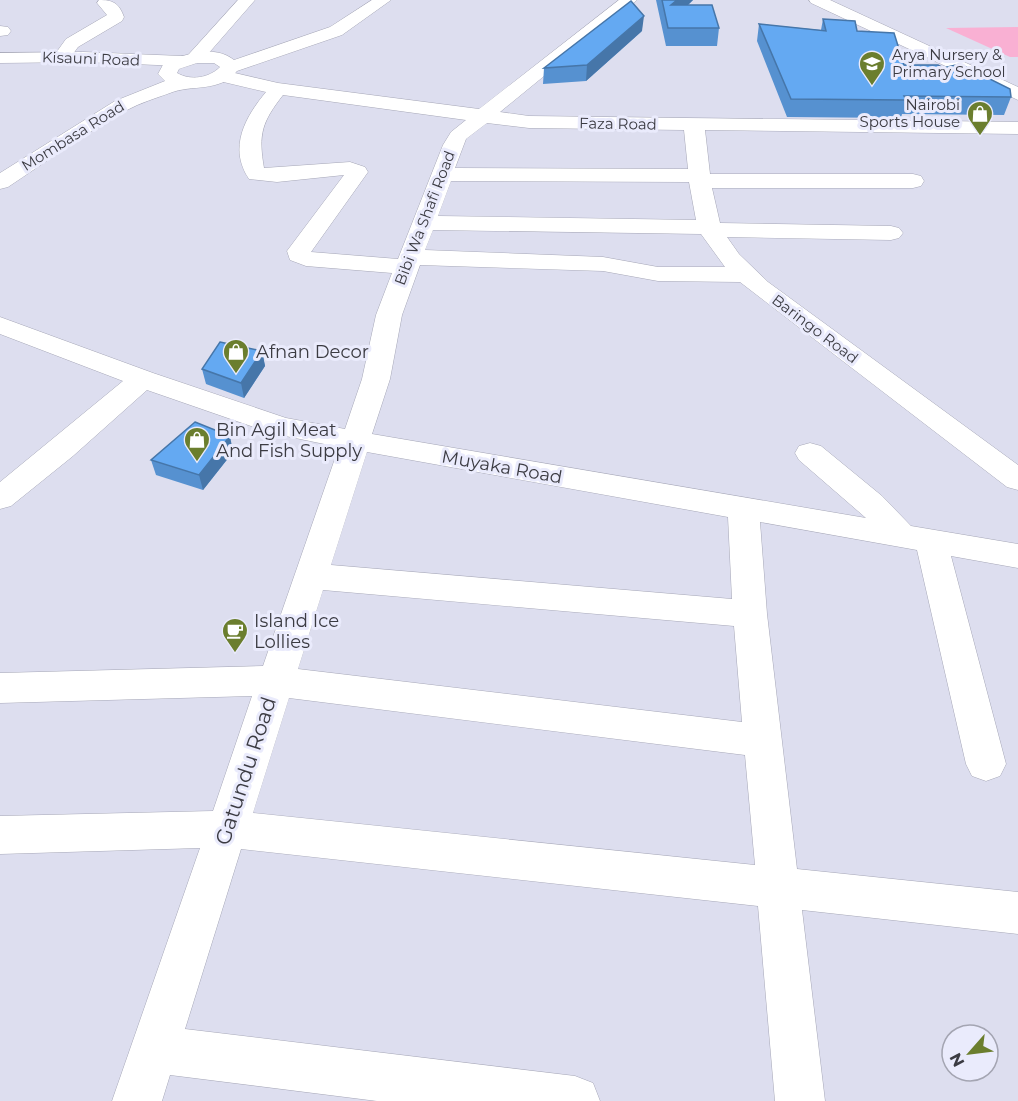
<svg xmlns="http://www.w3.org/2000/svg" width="1018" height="1101" font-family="Montserrat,sans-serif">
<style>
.green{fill:#f9b0d3}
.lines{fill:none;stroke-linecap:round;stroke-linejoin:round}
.street-casing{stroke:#a6a7b7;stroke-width:1}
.secondary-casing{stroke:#a6a7b7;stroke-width:1}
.highway-casing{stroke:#a6a7b7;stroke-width:1}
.street{fill:#fff;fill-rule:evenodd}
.secondary{fill:#fff;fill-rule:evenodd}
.highway{fill:#fff;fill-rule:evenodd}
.wall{fill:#5691d0}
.shaded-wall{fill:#4676a9}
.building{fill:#64a9f2;stroke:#4676a9;stroke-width:1.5}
.labels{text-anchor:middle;stroke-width:6;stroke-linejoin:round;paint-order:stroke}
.far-poi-label{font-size:15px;fill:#3b3b42;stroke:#eaebfc;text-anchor:start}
.far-street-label{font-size:15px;fill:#3b3b42;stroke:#eaebfc}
.poi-label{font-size:18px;fill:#3b3b42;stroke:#eaebfc;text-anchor:start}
.street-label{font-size:18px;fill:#3b3b42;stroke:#eaebfc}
.near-street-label{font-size:21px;fill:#3b3b42;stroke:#eaebfc}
</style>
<rect width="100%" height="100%" fill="#dddeef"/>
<path class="green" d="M 1018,27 L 1018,57 L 1010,57 L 946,28 Z"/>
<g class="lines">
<defs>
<g id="street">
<path d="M 99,0 C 113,0 119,3 124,17 L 122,21 L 78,47 L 68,61 L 56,61 L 53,57 L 66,39 L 107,15 L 97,3 Z"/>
<path d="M 238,0 L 255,0 L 201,62 L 189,62 L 186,58 L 189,54 Z"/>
<path d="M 619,0 L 637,0 L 500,112 L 529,116 L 1018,122 L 1018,134 L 705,130 L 710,174 L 913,174 L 921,176 L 924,181 L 921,186 L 913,188 L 712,188 L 720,223 L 891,226 L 899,228 L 903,233 L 899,238 L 891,240 L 727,237 L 739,254 L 768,282 L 1018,465 L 1018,490 L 1007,487 L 740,282 L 658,281 L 603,271 L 420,265 L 402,315 L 390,379 L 372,434 L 866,518 L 799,460 L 795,453 L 799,446 L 810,443 L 821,446 L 882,496 L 911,526 L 1018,544 L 1018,568 L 951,556 L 1006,764 L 1000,776 L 986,781 L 972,776 L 966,764 L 917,550 L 760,522 L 767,614 L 797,869 L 1018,892 L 1018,934 L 802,910 L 825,1101 L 775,1101 L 758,906 L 241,849 L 185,1029 L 575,1076 L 593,1083 L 600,1101 L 377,1101 L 170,1075 L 162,1101 L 112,1101 L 200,848 L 0,854 L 0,816 L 213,811 L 252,696 L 0,703 L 0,673 L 263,666 L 339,447 L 271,433 L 147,390 L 73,456 L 11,506 L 0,509 L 0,482 L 123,381 L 0,334 L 0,317 L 153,373 L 286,418 L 345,429 L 362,379 L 376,315 L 392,273 L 306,266 L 290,260 L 287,251 L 344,175 L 277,182 L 249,179 C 228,148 245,117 266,92 L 215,80 L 213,76 L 215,72 L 222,70 L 278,83 L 479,109 ZM 283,95 L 466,120 L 451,132 L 443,145 L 398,259 L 311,252 L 368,172 L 365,167 L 350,162 L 264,168 C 258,134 262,122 283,95 ZM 487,123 L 529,128 L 684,130 L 688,169 L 455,168 L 466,139 ZM 451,181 L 689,182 L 696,220 L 438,216 ZM 433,230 L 701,234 L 725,267 L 658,267 L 603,257 L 425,250 ZM 367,452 L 728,517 L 732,599 L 331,565 ZM 323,590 L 734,626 L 742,722 L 298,669 ZM 289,698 L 745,755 L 755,865 L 253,813 Z"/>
<path d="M 0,26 L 8,27 L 11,31 L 8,35 L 0,36 Z"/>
</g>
<g id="secondary">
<path d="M 809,0 L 830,0 L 1018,87 L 1018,100 L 811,3 Z"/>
<path d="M 83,52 L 182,56 L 188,57 L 191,61 L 188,65 L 182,66 L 83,62 L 0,63 L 0,53 Z"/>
</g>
<path id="highway" d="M 372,0 L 391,0 L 342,35 L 237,71 C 220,93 192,84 170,93 C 156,98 140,103 127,110 C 86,133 47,161 8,187 L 0,189 L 0,173 L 115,101 L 165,81 L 158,74 L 165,61 C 187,55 214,44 234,60 L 330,27 ZM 197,63 L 214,63 L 220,67 C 209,78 191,81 177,73 L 179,69 Z"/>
</defs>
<use href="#street" class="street-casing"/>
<use href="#secondary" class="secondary-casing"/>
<use href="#highway" class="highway-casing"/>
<use href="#street" class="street"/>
<use href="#secondary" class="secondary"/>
<use href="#highway" class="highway"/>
</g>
<g class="wall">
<path d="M 656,0 L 693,0 L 688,5 L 719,28 L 717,46 L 666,46 Z"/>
<path d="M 823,19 L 857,31 L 904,65 L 1011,97 L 1004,115 L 902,114 L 901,118 L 787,117 L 757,41 L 759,24 L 821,30 Z"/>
<path d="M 642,31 L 586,81 L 543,84 L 544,68 Z"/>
<path d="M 262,351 L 265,366 L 244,398 L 206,384 L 202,369 Z"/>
<path d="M 233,452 L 203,490 L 156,475 L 151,460 Z"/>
</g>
<g class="shaded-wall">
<path d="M 677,0 L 693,0 L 670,22 L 671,5 Z"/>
<path d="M 644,16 L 642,31 L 586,81 L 587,65 Z"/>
<path d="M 262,351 L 265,366 L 244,398 L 241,383 Z"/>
<path d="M 230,436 L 233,452 L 203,490 L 199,475 Z"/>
</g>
<g class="building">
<path d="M 662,0 L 677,0 L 671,5 L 712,5 L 719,28 L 668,28 Z"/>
<path d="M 631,1 L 644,16 L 587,65 L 544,68 Z"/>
<path d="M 823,19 L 855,21 L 857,31 L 894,33 L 904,65 L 938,65 L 943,68 L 960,64 L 1010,89 L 1011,97 L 904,96 L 906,100 L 791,99 L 759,24 L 826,31 Z"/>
<path d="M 220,342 L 262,351 L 241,383 L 202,369 Z"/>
<path d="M 195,422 L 230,436 L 199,475 L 151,460 Z"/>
</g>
<defs>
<symbol id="school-pin" viewBox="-11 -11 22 30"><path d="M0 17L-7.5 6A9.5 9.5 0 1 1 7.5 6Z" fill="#6b7e2e" stroke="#eaebfc"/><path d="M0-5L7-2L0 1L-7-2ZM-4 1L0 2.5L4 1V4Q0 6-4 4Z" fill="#fff"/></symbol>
<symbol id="shop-pin" viewBox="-11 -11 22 30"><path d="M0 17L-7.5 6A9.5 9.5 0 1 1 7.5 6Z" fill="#6b7e2e" stroke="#eaebfc"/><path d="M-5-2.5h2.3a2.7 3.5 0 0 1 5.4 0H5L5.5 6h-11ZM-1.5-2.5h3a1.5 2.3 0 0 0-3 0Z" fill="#fff"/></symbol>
<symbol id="cafe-pin" viewBox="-11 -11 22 30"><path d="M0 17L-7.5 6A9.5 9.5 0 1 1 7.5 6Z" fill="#6b7e2e" stroke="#eaebfc"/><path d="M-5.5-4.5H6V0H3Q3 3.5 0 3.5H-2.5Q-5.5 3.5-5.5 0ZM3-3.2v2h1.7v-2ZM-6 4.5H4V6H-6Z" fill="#fff"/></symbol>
</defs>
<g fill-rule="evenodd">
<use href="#school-pin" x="857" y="49" width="30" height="40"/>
<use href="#shop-pin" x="965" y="99" width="30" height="40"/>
<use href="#shop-pin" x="221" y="337" width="30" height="40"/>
<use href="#shop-pin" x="182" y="425" width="30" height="40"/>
<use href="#cafe-pin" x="220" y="616" width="30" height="40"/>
</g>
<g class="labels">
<g class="far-poi-label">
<text x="892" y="60">Arya Nursery &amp;<tspan x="892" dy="17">Primary School</tspan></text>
<text x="960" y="110" text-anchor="end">Nairobi<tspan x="960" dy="17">Sports House</tspan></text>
</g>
<g class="far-street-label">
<text transform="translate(91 59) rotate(2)" y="5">Kisauni Road</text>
<text transform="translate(618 124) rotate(1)" y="5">Faza Road</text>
<text transform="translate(73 136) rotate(-32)" y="5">Mombasa Road</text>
<text transform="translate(425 218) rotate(-69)" y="5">Bibi Wa Shafi Road</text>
<text transform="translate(815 329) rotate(37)" y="5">Baringo Road</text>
</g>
<g class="poi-label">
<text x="256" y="358">Afnan Decor</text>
<text x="216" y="436">Bin Agil Meat<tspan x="216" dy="21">And Fish Supply</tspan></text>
<text x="254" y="627">Island Ice<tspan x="254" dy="21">Lollies</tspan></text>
</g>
<g class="street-label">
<text transform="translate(502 467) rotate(10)" y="6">Muyaka Road</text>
</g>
<g class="near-street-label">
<text transform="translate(246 771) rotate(-72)" y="7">Gatundu Road</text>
</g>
</g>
<g transform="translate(970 1053) rotate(242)"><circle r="28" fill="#eaebfc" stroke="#a4a5b2" stroke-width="1.5"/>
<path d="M0-4.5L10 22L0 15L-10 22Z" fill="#6b7e2e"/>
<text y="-9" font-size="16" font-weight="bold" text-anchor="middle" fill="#3b3b42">N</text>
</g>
</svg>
